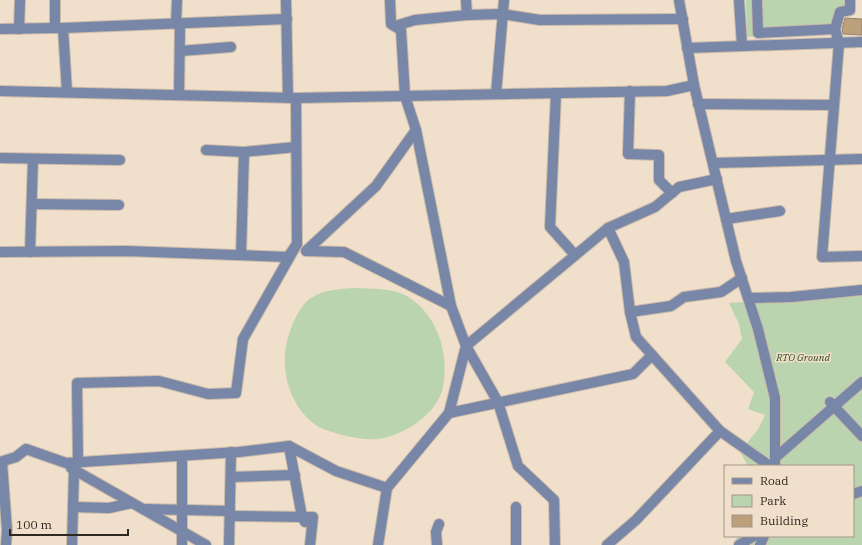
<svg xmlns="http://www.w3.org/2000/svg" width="862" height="545" font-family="'IBM Plex Serif',serif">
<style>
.green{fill:#bbd4b0}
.building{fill:#bc9f7b;stroke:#948573}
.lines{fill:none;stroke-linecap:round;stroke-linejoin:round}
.minor-casing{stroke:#c9baa9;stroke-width:12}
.minor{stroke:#7886a8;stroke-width:10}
.labels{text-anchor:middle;stroke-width:3;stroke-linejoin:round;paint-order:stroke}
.park-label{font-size:10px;font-style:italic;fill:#294d18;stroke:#f0dfcb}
</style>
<rect width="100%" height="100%" fill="#f0dfcb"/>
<g class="green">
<path d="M 746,0 L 853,0 L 852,15 L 841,15 L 834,31 L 747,37 Z"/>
<path d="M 357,288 C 372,289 391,288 405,295 C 436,312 450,352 443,387 C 438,413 404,436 378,439 C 366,440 354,438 342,435 C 335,433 324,430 317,426 C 287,405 278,364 290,331 C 293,322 299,309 306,302 C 320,289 340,289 357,288 Z"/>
<path d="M 862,293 L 862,545 L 740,545 L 736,540 L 738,536 L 853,536 L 853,466 L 748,466 L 740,452 L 759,428 L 765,415 L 748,409 L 754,392 L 725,362 L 742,339 L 739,324 L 729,303 Z"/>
</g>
<path class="building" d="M 845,18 L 862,19 L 862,35 L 843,34 L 842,29 Z"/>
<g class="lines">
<defs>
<g id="minor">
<path d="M 55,0 L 55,28 L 61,28"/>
<path d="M 286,0 L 288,98"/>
<path d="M 390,0 L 391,24 L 401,30 L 405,96 L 416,130 L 451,306 L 466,346 L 498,402 L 518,466 L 554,500 L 555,545"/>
<path d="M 466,0 L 467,15 L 502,14 L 540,20 L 683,19"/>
<path d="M 679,0 L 694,85 L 736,261 L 758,329 L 775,398 L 775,466"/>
<path d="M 739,0 L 742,46"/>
<path d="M 757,0 L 758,33 L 835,29"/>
<path d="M 850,0 L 850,10 L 840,12 L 835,29 L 839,43 L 822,257 L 862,256"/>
<path d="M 176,24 L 177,0"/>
<path d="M 395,26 L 415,20 L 467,15"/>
<path d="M 0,29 L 55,28"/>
<path d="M 19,29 L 20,0"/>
<path d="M 687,48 L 862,42"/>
<path d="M 180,51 L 231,47"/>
<path d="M 0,91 L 296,98 L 667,91 L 694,85"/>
<path d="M 630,91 L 628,154 L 659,155 L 659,180 L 672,193"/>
<path d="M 67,92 L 63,28 L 287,19"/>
<path d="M 556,93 L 550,227 L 575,255"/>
<path d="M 496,94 L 504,0"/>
<path d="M 179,95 L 180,24"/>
<path d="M 698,104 L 833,105"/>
<path d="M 416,130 L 376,186 L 306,251 L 344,252 L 451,306"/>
<path d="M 206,150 L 244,152 L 241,255"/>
<path d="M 244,152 L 296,147"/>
<path d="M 0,158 L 120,160"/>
<path d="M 713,163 L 862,159"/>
<path d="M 32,204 L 119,205"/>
<path d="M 726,219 L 780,211"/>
<path d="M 608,228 L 624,262 L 630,312 L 636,337 L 720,431 L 770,466"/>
<path d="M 0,252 L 126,251 L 288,257 L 297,244 L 296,98"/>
<path d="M 30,252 L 33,159"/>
<path d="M 749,298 L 791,297 L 862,290"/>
<path d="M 630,312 L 671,306 L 684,297 L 721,292 L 742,278"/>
<path d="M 830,402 L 862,436"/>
<path d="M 449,413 L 466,346 L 608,228 L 655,207 L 679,187 L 717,179"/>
<path d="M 289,446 L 336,471 L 387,488"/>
<path d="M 182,456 L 182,545"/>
<path d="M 775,458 L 862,382"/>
<path d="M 0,462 L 16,457 L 26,449 L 66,463 L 239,452 L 289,446 L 302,517 L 313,517 L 310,545"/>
<path d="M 2,462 L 7,530 L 6,545"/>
<path d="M 71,468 L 206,545"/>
<path d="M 231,477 L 295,475"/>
<path d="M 853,494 L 862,491"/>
<path d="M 73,507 L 109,508 L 132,503"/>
<path d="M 516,507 L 516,545"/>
<path d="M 144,509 L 230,511"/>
<path d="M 230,516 L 302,517 L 305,522"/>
<path d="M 72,545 L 74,470 L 78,462 L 77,383 L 159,381 L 208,394 L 236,393 L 243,339 L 297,244"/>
<path d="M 229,545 L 231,452"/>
<path d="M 378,545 L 387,488 L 449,413 L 633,374 L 652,355"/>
<path d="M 437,545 L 436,532 L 439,524"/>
<path d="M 607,545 L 636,520 L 720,431"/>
<path d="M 739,545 L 754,536"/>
<path d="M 760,545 L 764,536"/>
</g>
</defs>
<use href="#minor" class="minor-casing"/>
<use href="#minor" class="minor"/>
</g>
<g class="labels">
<g class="park-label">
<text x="803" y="361">RTO Ground</text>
</g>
</g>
<rect x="724" y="465" width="130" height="72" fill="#f0dfcb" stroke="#a29687"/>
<rect x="732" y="478" width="20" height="6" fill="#7886a8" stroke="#a29687"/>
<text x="760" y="485" font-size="12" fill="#2e2820">Road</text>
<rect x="732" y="495" width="20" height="12" fill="#bbd4b0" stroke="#a29687"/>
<text x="760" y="505" font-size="12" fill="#2e2820">Park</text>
<rect x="732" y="515" width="20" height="12" fill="#bc9f7b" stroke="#a29687"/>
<text x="760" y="525" font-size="12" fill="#2e2820">Building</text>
<path d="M10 529v6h118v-6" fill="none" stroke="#2e2820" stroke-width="2"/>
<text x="16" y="529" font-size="12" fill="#2e2820" stroke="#f0dfcb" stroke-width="3" paint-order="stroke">100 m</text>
</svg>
